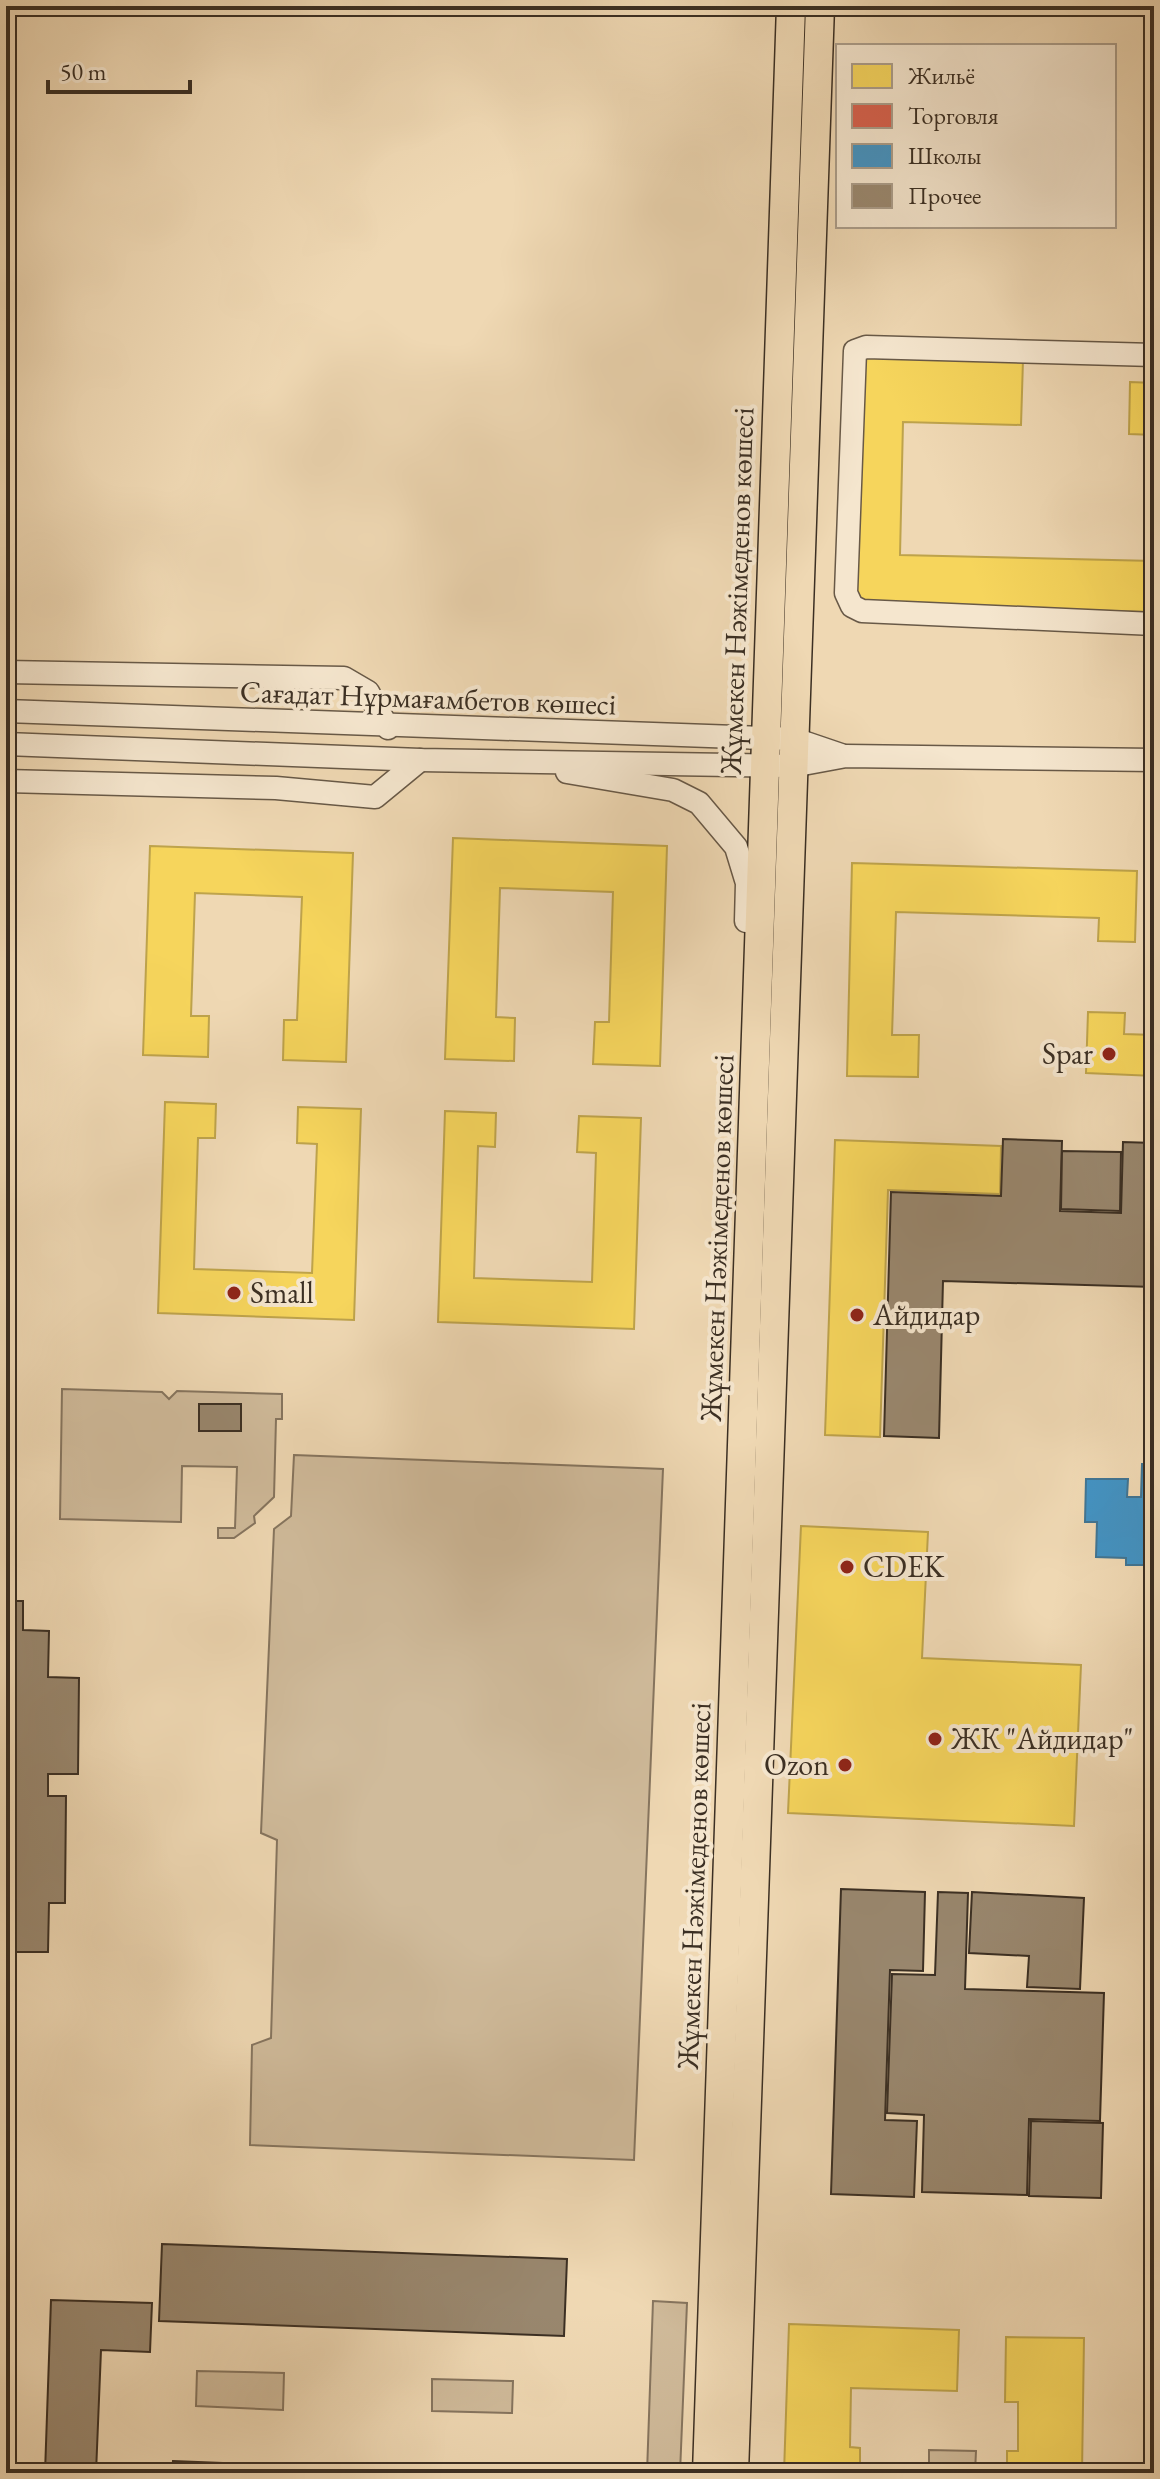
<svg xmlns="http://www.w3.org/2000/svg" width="1160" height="2479" font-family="'EB Garamond',serif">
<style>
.green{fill:#d0bb9b;stroke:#86755f;stroke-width:2}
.homes{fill:#f6d55c;stroke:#bea34b;stroke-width:2}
.shops{fill:#d6604d;stroke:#a85140;stroke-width:2}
.schools{fill:#4393c3;stroke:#417593;stroke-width:2}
.building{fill:#99876e;stroke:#3b2f23;stroke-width:2}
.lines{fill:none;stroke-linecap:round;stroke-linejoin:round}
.minor-casing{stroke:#685947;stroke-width:25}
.major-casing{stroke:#3b2f23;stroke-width:31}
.minor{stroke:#f5e6ce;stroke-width:22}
.major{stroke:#efd8b3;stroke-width:28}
.poi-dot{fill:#8f2418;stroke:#f5e6ce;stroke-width:3}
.labels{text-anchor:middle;stroke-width:8;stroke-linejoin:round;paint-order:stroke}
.street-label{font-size:30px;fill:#3b2f23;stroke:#f5e6ce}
.poi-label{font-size:30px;fill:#3b2f23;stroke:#f5e6ce;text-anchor:start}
</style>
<rect width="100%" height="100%" fill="#efd8b3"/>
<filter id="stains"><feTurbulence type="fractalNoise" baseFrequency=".0025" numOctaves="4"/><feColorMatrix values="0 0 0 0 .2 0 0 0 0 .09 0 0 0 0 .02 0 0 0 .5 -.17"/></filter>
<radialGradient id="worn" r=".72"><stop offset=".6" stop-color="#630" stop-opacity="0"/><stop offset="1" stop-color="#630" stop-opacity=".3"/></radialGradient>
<g class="green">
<path d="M 62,1389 L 162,1392 L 169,1399 L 177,1391 L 282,1394 L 282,1419 L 276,1419 L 274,1497 L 254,1516 L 255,1523 L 234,1538 L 218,1538 L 218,1528 L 235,1528 L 237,1467 L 182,1466 L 181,1522 L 60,1519 Z"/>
<path d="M 294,1455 L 663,1469 L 634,2160 L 250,2145 L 252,2045 L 271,2038 L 277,1840 L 261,1833 L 274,1529 L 291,1516 Z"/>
<path d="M 653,2301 L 687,2303 L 680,2473 L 647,2473 Z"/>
<path d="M 197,2371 L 284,2373 L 283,2410 L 196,2406 Z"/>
<path d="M 432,2379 L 513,2381 L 512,2413 L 432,2411 Z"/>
<path d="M 929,2450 L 976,2451 L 975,2473 L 929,2473 Z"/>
</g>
<g class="homes">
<path d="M 861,356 L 1023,360 L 1021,425 L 903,422 L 900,555 L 1154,561 L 1154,612 L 856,605 Z"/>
<path d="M 1130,382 L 1154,383 L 1154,435 L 1129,434 Z"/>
<path d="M 453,838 L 667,846 L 660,1066 L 593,1064 L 595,1022 L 609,1022 L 613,892 L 500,888 L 496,1017 L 515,1018 L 514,1061 L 445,1059 Z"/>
<path d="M 150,846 L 353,853 L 346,1062 L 283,1060 L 284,1020 L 297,1020 L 302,897 L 195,893 L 191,1016 L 209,1016 L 208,1057 L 143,1055 Z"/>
<path d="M 852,863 L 1137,871 L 1135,942 L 1098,941 L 1099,918 L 896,912 L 892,1035 L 919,1035 L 918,1077 L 847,1076 Z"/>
<path d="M 1088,1012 L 1125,1013 L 1124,1034 L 1154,1035 L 1154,1076 L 1086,1073 Z"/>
<path d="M 165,1102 L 216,1104 L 215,1138 L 198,1138 L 194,1269 L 312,1273 L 317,1144 L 297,1143 L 298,1107 L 361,1109 L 354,1320 L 158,1313 Z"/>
<path d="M 445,1111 L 496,1113 L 495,1147 L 478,1146 L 474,1278 L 592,1282 L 596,1153 L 577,1152 L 579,1116 L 641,1118 L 634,1329 L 438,1322 Z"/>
<path d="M 835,1140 L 1001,1146 L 1000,1194 L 888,1190 L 880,1437 L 825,1435 Z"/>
<path d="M 801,1526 L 928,1532 L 922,1658 L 1081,1665 L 1074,1826 L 788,1813 Z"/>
<path d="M 789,2324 L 959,2330 L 957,2391 L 851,2388 L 850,2447 L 860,2448 L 860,2466 L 849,2466 L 849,2473 L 784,2473 Z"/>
<path d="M 1006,2337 L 1084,2338 L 1082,2473 L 1017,2473 L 1017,2470 L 1007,2469 L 1007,2451 L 1018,2451 L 1018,2402 L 1005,2402 Z"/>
<path d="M 1153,2339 L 1154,2473 L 1149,2473 Z"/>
</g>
<path class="shops" d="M 329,2463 L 404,2466 L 403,2473 L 329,2473 Z"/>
<path class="schools" d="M 1142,1464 L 1154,1464 L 1154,1558 L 1144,1557 L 1144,1565 L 1126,1565 L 1126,1558 L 1096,1557 L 1097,1522 L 1085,1522 L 1086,1479 L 1128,1479 L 1127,1497 L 1141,1497 Z"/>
<g class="building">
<path d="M 1003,1139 L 1062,1141 L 1060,1211 L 1121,1213 L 1123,1142 L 1154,1143 L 1154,1287 L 943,1281 L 939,1438 L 884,1436 L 891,1192 L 1001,1196 Z"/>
<path d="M 1062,1151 L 1121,1152 L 1120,1211 L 1061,1209 Z"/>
<rect x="199" y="1404" width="42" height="27"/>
<path d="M 6,1601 L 23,1601 L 23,1630 L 49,1631 L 48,1677 L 79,1678 L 78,1774 L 48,1774 L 48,1796 L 66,1796 L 65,1903 L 49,1903 L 48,1952 L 6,1952 Z"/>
<path d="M 841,1889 L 925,1892 L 923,1971 L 890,1970 L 885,2120 L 917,2121 L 914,2197 L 831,2194 Z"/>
<path d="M 938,1892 L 968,1893 L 965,1989 L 1104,1993 L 1100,2121 L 1029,2119 L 1027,2195 L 922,2192 L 924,2115 L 887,2113 L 892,1974 L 935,1975 Z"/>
<path d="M 972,1892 L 1084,1898 L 1080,1989 L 1027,1987 L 1029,1956 L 969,1953 Z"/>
<path d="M 1031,2121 L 1103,2123 L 1101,2198 L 1029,2196 Z"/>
<path d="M 162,2244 L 567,2259 L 564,2336 L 159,2321 Z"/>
<path d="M 51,2300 L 152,2303 L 150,2352 L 101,2350 L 96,2473 L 45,2473 Z"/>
<path d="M 173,2461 L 247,2464 L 247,2473 L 172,2473 Z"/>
<path d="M 480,2470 L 555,2473 L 480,2473 Z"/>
</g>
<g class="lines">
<defs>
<g id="minor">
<path d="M 1154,355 L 866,347 L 855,351 L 846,593 L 852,606 L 862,611 L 1154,624"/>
<path d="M 6,672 L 344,678 L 368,692 L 388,728"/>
<path d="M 6,711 L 794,739 L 841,755"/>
<path d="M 6,744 L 420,760 L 792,766 L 846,756 L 1154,760"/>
<path d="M 567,772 L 673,790 L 699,803 L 736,847 L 747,883 L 746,921"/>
<path d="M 6,781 L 276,788 L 375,797 L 420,760"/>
</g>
<g id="major">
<path d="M 707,2473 L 791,6"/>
<path d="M 734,2473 L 820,6"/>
</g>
</defs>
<use href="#minor" class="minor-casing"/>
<use href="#major" class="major-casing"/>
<use href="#minor" class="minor"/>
<use href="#major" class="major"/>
</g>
<g class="poi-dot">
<circle cx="1109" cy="1054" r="8"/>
<circle cx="234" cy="1293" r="8"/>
<circle cx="857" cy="1315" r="8"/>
<circle cx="847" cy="1567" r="8"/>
<circle cx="935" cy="1739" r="8"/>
<circle cx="845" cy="1765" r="8"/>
</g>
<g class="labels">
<g class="street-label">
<text transform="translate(737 591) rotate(-88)" y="10">Жұмекен Нәжімеденов көшесі</text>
<text transform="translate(428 698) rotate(2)" y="10">Сағадат Нұрмағамбетов көшесі</text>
<text transform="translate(717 1238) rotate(-88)" y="10">Жұмекен Нәжімеденов көшесі</text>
<text transform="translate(694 1886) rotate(-88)" y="10">Жұмекен Нәжімеденов көшесі</text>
</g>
<g class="poi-label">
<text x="1093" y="1064" text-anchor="end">Spar</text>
<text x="250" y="1303">Small</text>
<text x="873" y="1325">Айдидар</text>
<text x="863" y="1577">CDEK</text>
<text x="951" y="1749">ЖК "Айдидар"</text>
<text x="829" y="1775" text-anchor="end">Ozon</text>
</g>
</g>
<rect width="1160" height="2479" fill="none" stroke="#efd8b3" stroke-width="32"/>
<rect x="8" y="8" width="1144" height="2463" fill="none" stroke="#3b2f23" stroke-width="4"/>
<rect x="16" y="16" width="1128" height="2447" fill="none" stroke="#3b2f23" stroke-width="2"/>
<rect x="836" y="44" width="280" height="184" fill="#f5e6ce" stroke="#ab9d8a" stroke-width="2"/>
<rect x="852" y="64" width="40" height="24" fill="#f6d55c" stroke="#ab9d8a" stroke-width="2"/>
<text x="908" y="84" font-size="24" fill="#3b2f23">Жильё</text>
<rect x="852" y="104" width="40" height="24" fill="#d6604d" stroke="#ab9d8a" stroke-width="2"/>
<text x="908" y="124" font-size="24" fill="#3b2f23">Торговля</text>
<rect x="852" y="144" width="40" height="24" fill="#4393c3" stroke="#ab9d8a" stroke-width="2"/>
<text x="908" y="164" font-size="24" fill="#3b2f23">Школы</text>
<rect x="852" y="184" width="40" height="24" fill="#99876e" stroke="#ab9d8a" stroke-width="2"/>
<text x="908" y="204" font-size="24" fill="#3b2f23">Прочее</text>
<path d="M48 80v12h142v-12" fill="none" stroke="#3b2f23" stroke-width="4"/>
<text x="60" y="80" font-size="24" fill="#3b2f23" stroke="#f5e6ce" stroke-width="6" paint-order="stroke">50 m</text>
<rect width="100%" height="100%" filter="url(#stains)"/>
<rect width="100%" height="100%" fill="url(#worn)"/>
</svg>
